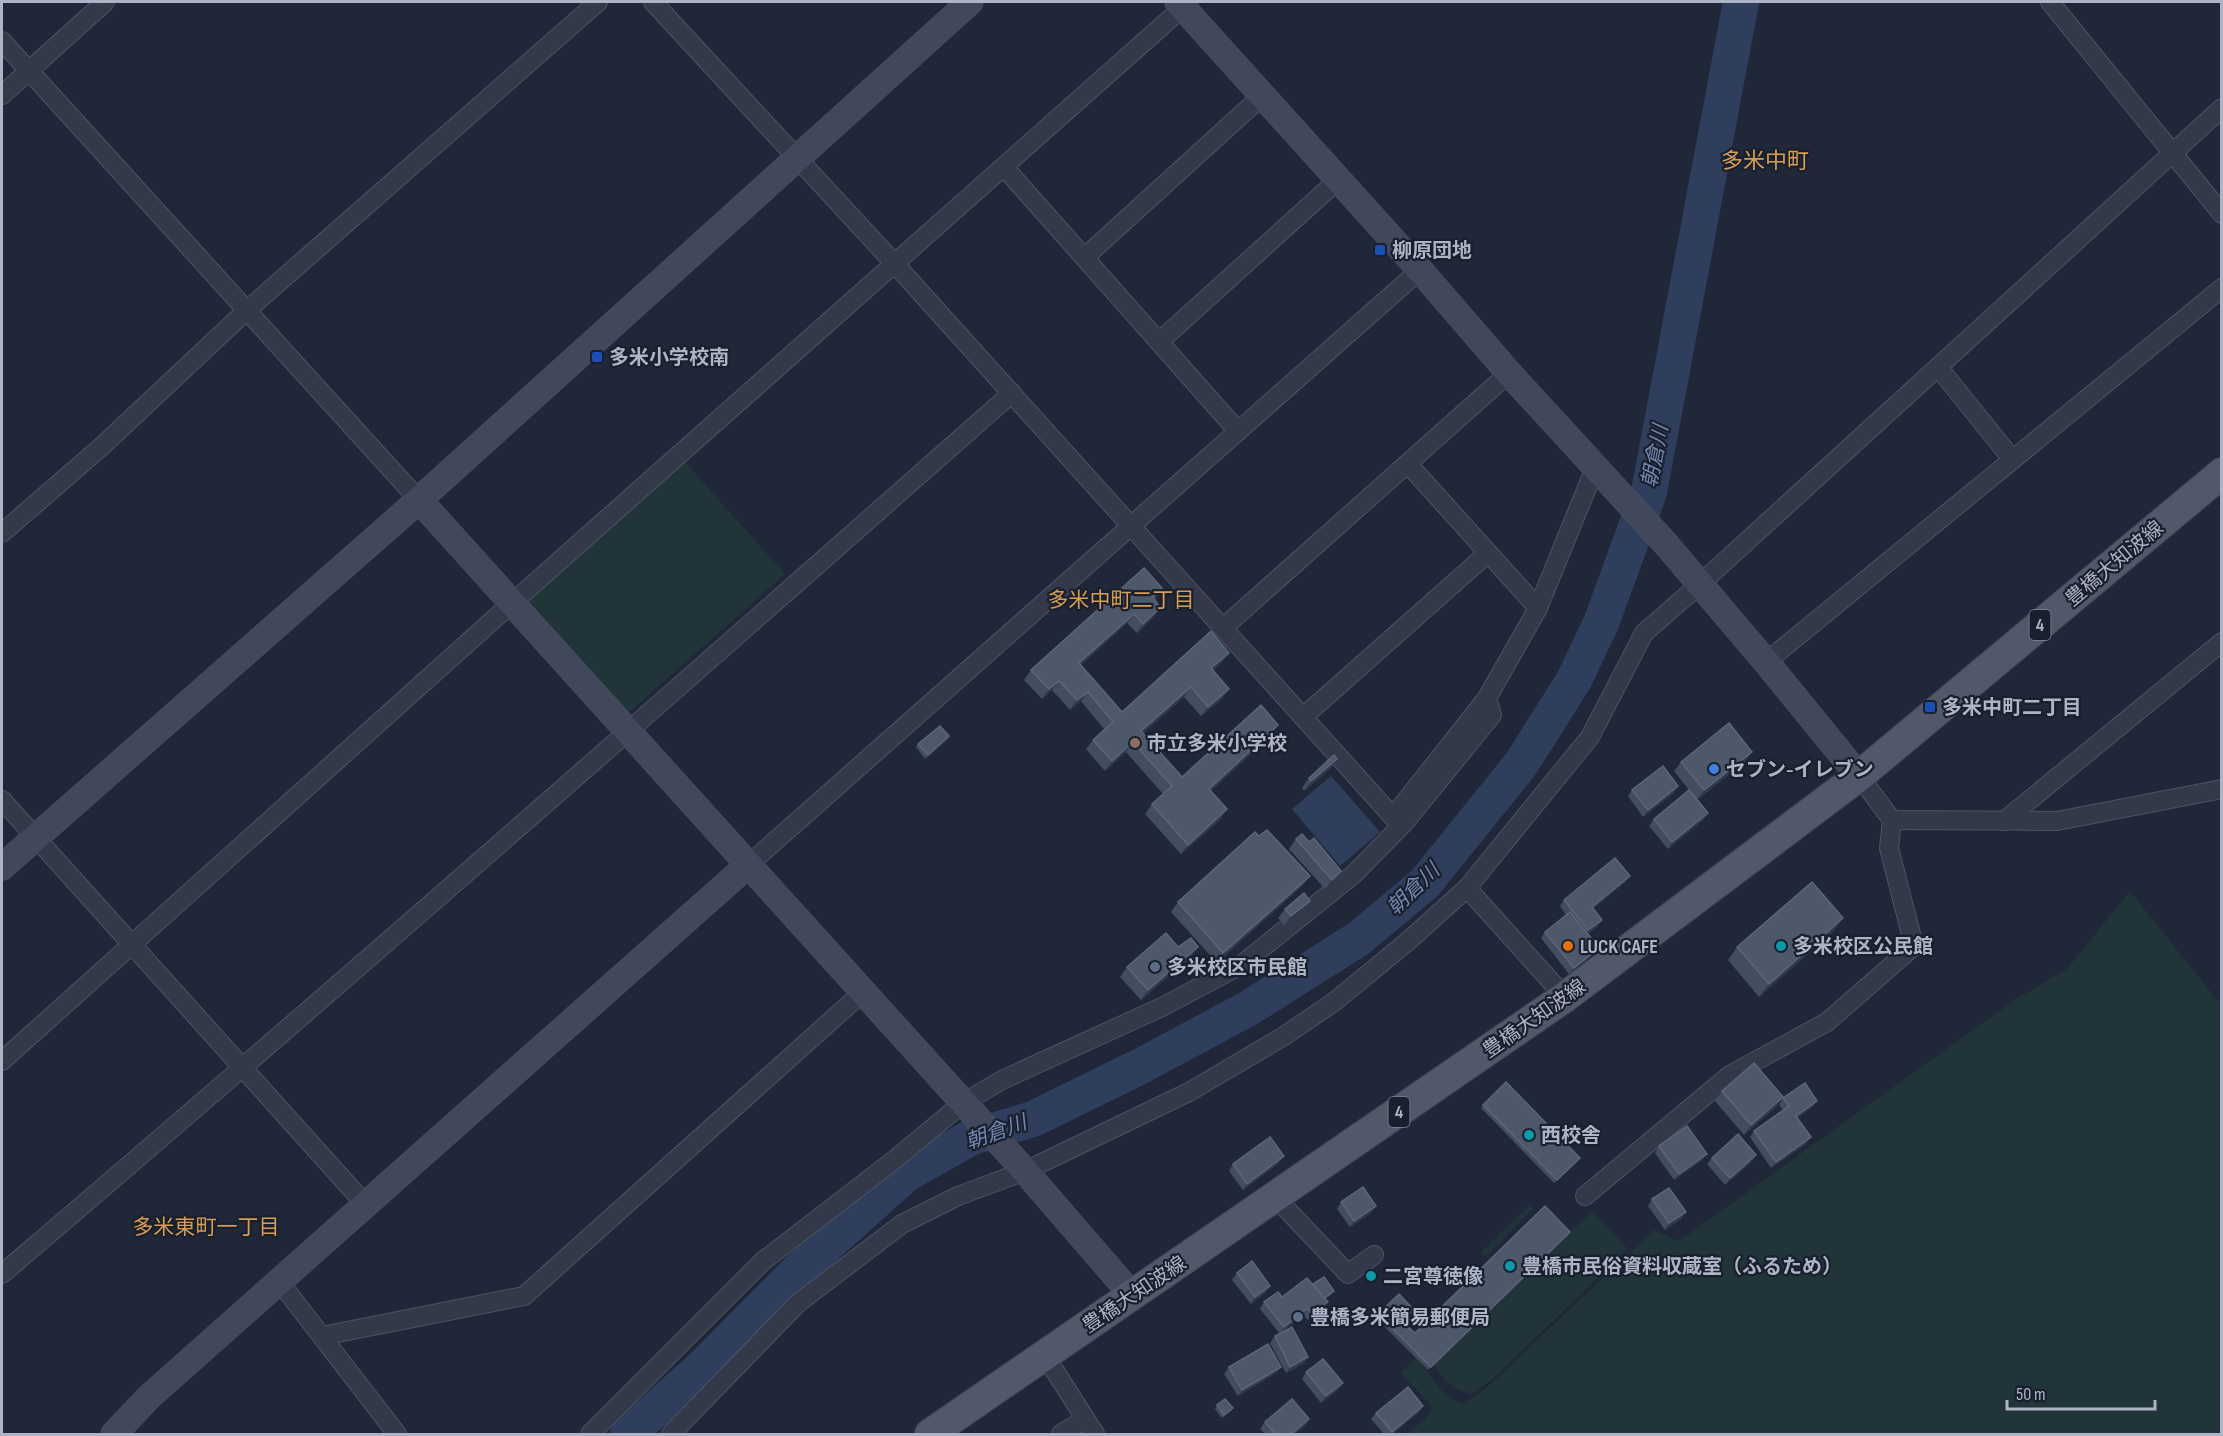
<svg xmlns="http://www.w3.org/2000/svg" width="2223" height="1436" font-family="'Sofia Sans Condensed','Noto Sans JP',sans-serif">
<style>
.green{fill:#213439}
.water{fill:#303e5e}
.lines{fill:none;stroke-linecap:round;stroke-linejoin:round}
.river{stroke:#303e5e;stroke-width:36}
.street-casing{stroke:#4d5463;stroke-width:20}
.secondary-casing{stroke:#4d5463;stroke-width:27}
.primary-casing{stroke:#3c4352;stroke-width:32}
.street{stroke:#333948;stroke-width:18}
.secondary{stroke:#41485c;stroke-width:26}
.primary{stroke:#515869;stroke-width:30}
.wall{fill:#434d60}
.shaded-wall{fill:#30394b}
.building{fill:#4e586b;stroke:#5d6679;stroke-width:1.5}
.transit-dot{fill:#1a4fb4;stroke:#181f2d;stroke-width:2}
.education-dot{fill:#8d6e63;stroke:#181f2d;stroke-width:2}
.shop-dot{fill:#3f7fe0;stroke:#181f2d;stroke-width:2}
.food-dot{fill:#e8710a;stroke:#181f2d;stroke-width:2}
.culture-dot{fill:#0f9aa8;stroke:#181f2d;stroke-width:2}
.service-dot{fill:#5c6f8a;stroke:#181f2d;stroke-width:2}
.labels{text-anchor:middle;stroke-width:4.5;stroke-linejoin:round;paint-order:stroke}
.shield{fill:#181f2d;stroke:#808797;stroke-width:1.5}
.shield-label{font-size:18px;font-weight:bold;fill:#adb4c5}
.poi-label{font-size:20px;font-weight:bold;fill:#adb4c5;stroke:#181f2d;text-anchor:start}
.street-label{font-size:20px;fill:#adb4c5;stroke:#181f2d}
.water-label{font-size:21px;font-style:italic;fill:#7486af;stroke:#181f2d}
.neighbourhood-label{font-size:21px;fill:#d79c56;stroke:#181f2d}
.quarter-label{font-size:22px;fill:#d79c56;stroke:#181f2d}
</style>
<rect width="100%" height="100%" fill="#1f2738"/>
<g class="green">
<path d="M 685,462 L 785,574 L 628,713 L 528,600 Z"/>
<path d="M 2130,891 L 2217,1000 L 2221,997 L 2221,1434 L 1407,1434 L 1425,1419 L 1432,1409 L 1429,1403 L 1400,1373 L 1416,1358 C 1435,1377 1437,1396 1465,1404 L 1492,1383 L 1654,1230 L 1679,1241 L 2016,999 L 2067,969 Z"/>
<path d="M 1529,1205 L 1533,1209 L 1485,1257 L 1480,1253 Z"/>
<path d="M 1592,1211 L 1628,1249 L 1490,1381 L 1471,1394 C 1454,1390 1442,1380 1434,1365 Z"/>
</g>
<path class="water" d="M 1331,776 L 1380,832 L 1340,866 L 1292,809 Z"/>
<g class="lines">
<path class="river" d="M 628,1434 L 704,1366 L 798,1271 L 906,1174 L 972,1137 L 1033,1119 L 1143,1065 L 1249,1008 L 1358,939 L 1425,883 L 1521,764 L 1574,680 L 1601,623 L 1649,492 L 1741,2"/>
<defs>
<g id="street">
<path d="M 653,2 L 895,264 L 1393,817 L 1487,698 L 1538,608 L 1595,468"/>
<path d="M 2050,2 L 2222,214"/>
<path d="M 2,41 L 419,500"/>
<path d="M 2,95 L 105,2"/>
<path d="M 1004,167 L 1237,430"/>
<path d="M 1085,257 L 1263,95"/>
<path d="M 1160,341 L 1339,179"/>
<path d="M 1938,367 L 2012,459"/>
<path d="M 1408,464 L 1538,608"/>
<path d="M 2,533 L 101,447 L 246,311 L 598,2"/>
<path d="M 1224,627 L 1509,373"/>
<path d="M 1766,662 L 2222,288"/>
<path d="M 1303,717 L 1488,553"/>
<path d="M 1859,776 L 1892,820 L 2057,821 L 2222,789"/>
<path d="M 2,800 L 365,1204"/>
<path d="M 2004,821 L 2222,642"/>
<path d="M 748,865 L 1420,270"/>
<path d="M 1467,888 L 1565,997"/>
<path d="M 2,1061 L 512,603 L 1189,2"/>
<path d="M 1585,1196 L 1730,1075 L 1827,1022 L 1914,946 L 1889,848 L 1892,820"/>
<path d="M 1275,1197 L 1348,1274 L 1374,1255"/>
<path d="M 2,1274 C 342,984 677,689 1012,393"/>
<path d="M 279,1281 L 397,1434"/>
<path d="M 322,1336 L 524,1296 L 863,992"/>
<path d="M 1044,1354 L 1095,1434"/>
<path d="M 590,1434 L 763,1261 L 893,1161 L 963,1103 L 1002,1080 L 1162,1007 L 1241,965 L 1354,874 L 1405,822 L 1492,715 L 1487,698"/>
<path d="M 671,1434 L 798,1303 L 902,1224 L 958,1196 L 1025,1171 L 1189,1092 L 1284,1036 L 1334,1002 L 1407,942 L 1467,888 L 1590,737 L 1644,633 L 1700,584 L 2222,108"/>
<path d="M 1061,1434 L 1085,1419"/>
</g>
<g id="secondary">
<path d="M 1178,2 L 1420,270 L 1509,373 L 1665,543 L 1766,662 L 1859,776"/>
<path d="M 419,500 L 1025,1171 L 1132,1295"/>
<path d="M 2,867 L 419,500 L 970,2"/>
<path d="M 114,1434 L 149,1397 L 748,865"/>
</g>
<path id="primary" d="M 930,1434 L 1565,997 L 1859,776 L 2222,473"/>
</defs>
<use href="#street" class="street-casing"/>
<use href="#secondary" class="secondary-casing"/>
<use href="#primary" class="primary-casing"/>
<use href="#street" class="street"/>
<use href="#secondary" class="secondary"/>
<use href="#primary" class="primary"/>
</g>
<g class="wall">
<path d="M 1162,588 L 1154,599 L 1153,618 L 1137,633 L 1127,623 L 1081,665 L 1122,712 L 1229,653 L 1222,662 L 1213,671 L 1222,699 L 1201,716 L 1184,697 L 1143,733 L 1182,777 L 1271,735 L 1211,791 L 1221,819 L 1181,854 L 1145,814 L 1152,804 L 1163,794 L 1126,752 L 1105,771 L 1086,749 L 1093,740 L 1104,729 L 1081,701 L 1070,710 L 1052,690 L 1042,699 L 1024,680 L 1031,670 Z"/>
<path d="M 949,736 L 947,740 L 925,759 L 916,747 L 918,744 Z"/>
<path d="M 1337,759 L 1330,769 L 1304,791 L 1302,788 L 1309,778 Z"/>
<path d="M 1746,761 L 1697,800 L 1708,813 L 1703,820 L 1668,849 L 1649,826 L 1654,819 L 1689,790 L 1674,771 L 1681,762 Z"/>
<path d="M 1632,790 L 1674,793 L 1643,817 L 1628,796 Z"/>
<path d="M 1296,839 L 1309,842 L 1341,871 L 1334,881 L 1325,889 L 1289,849 Z"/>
<path d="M 1630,876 L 1625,882 L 1594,908 L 1598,926 L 1588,934 L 1594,954 L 1569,974 L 1541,938 L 1545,932 L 1566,915 L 1560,906 L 1564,900 Z"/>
<path d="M 1303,885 L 1217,963 L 1171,912 L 1178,902 Z"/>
<path d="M 1310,901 L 1303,911 L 1284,926 L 1278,918 L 1285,909 Z"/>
<path d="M 1834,931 L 1759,997 L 1728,960 L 1737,947 Z"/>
<path d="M 1178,947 L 1191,957 L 1141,1000 L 1120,977 L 1127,967 Z"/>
<path d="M 1722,1091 L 1783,1097 L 1776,1107 L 1744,1135 L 1715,1101 Z"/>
<path d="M 1783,1098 L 1812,1107 L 1797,1118 L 1806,1144 L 1771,1168 L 1750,1137 L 1754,1131 L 1783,1110 L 1779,1105 Z"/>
<path d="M 1483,1105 L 1580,1158 L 1554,1183 L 1481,1108 Z"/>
<path d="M 1659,1146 L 1707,1154 L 1702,1160 L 1674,1180 L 1655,1153 Z"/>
<path d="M 1712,1158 L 1751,1162 L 1725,1185 L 1707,1164 Z"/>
<path d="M 1279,1163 L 1243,1190 L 1229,1171 L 1233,1164 Z"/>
<path d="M 1652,1199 L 1681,1219 L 1665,1230 L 1648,1206 Z"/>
<path d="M 1341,1202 L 1371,1213 L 1350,1227 L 1337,1209 Z"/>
<path d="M 1570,1232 L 1428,1370 L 1375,1317 L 1378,1314 L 1414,1310 L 1402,1322 L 1415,1333 Z"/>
<path d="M 1237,1273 L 1266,1292 L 1251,1304 L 1232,1280 Z"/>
<path d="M 1313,1285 L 1332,1294 L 1325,1299 L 1323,1308 L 1308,1320 L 1303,1315 L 1280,1334 L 1260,1309 L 1264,1302 L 1282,1297 Z"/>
<path d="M 1275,1336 L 1308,1357 L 1303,1364 L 1286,1373 L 1270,1343 Z"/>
<path d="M 1229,1367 L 1281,1367 L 1276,1373 L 1238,1396 L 1224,1374 Z"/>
<path d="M 1306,1372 L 1338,1390 L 1321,1403 L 1302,1379 Z"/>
<path d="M 1217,1405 L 1233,1408 L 1231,1411 L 1222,1418 L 1215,1409 Z"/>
<path d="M 1423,1406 L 1419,1412 L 1392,1434 L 1384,1434 L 1371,1419 L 1376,1413 Z"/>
<path d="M 1309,1419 L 1305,1426 L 1294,1434 L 1265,1434 L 1260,1429 L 1265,1422 Z"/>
</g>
<g class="shaded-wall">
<path d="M 1162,588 L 1156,598 L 1146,607 L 1153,597 Z"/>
<path d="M 1160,608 L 1153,618 L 1137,633 L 1143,624 Z"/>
<path d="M 1134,614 L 1127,623 L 1072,673 L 1079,663 Z"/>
<path d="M 1229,653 L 1222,662 L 1204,678 L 1211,668 Z"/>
<path d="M 1059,681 L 1052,690 L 1042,699 L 1049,689 Z"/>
<path d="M 1191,687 L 1184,697 L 1135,741 L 1141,731 Z"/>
<path d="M 1229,689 L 1222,699 L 1201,716 L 1208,707 Z"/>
<path d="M 1088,692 L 1081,701 L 1070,710 L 1077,700 Z"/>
<path d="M 1278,725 L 1271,735 L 1202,799 L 1209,789 Z"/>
<path d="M 949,736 L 947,740 L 925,759 L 928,755 Z"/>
<path d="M 1133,742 L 1126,752 L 1105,771 L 1112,761 Z"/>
<path d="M 1752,752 L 1746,761 L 1697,800 L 1704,790 Z"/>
<path d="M 1337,759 L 1330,769 L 1304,791 L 1311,781 Z"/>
<path d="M 1678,786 L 1674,793 L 1643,817 L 1648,810 Z"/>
<path d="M 1227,809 L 1221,819 L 1181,854 L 1188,845 Z"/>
<path d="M 1708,813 L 1703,820 L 1668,849 L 1672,842 Z"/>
<path d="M 1341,871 L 1334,881 L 1325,889 L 1332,880 Z"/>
<path d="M 1310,876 L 1303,885 L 1217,963 L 1223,953 Z"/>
<path d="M 1630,876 L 1625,882 L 1588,913 L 1592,907 Z"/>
<path d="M 1310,901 L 1303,911 L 1284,926 L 1291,916 Z"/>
<path d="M 1843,918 L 1834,931 L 1759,997 L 1769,984 Z"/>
<path d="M 1602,920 L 1598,926 L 1584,937 L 1588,930 Z"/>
<path d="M 1198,947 L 1191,957 L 1141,1000 L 1148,990 Z"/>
<path d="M 1599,948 L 1594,954 L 1569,974 L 1574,968 Z"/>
<path d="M 1783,1097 L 1776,1107 L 1744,1135 L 1751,1125 Z"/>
<path d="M 1817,1101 L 1812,1107 L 1791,1122 L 1796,1116 Z"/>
<path d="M 1811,1137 L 1806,1144 L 1771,1168 L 1776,1162 Z"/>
<path d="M 1707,1154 L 1702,1160 L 1674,1180 L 1679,1174 Z"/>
<path d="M 1756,1155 L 1751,1162 L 1725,1185 L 1730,1178 Z"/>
<path d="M 1284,1156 L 1279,1163 L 1243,1190 L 1247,1184 Z"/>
<path d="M 1376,1206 L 1371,1213 L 1350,1227 L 1354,1221 Z"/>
<path d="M 1686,1212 L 1681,1219 L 1665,1230 L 1669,1223 Z"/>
<path d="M 1570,1232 L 1568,1235 L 1428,1370 L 1431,1367 Z"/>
<path d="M 1270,1286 L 1266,1292 L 1251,1304 L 1255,1297 Z"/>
<path d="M 1328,1302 L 1323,1308 L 1308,1320 L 1312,1314 Z"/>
<path d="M 1308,1308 L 1303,1315 L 1280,1334 L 1284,1327 Z"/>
<path d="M 1308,1357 L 1303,1364 L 1286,1373 L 1290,1367 Z"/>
<path d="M 1281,1367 L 1276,1373 L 1238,1396 L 1242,1390 Z"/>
<path d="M 1343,1383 L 1338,1390 L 1321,1403 L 1326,1396 Z"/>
<path d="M 1423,1406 L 1419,1412 L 1392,1434 L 1390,1434 L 1392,1432 Z"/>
<path d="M 1309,1419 L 1305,1426 L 1294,1434 L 1291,1434 Z"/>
</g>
<g class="building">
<path d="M 1144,568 L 1162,588 L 1153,597 L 1160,608 L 1143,624 L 1134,614 L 1079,663 L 1122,712 L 1211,631 L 1229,653 L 1211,668 L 1229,689 L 1208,707 L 1191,687 L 1141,731 L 1182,777 L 1261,705 L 1278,725 L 1209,789 L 1227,809 L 1188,845 L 1152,804 L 1172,786 L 1133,742 L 1112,761 L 1093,740 L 1113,722 L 1088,692 L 1077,700 L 1059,681 L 1049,689 L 1031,670 Z"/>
<path d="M 1729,723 L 1752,752 L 1704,790 L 1681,762 Z"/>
<path d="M 940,726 L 949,736 L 928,755 L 918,744 Z"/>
<path d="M 1334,755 L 1337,759 L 1311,781 L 1309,778 Z"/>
<path d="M 1663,766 L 1678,786 L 1648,810 L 1632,790 Z"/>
<path d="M 1689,790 L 1708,813 L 1672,842 L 1654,819 Z"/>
<path d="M 1267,830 L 1310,876 L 1223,953 L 1178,902 L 1255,832 L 1259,836 Z"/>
<path d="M 1302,834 L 1309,842 L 1314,838 L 1341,871 L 1332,880 L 1296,839 Z"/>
<path d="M 1615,858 L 1630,876 L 1592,907 L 1602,920 L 1588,930 L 1564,900 Z"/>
<path d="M 1812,882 L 1843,918 L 1769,984 L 1737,947 Z"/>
<path d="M 1304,893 L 1310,901 L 1291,916 L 1285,909 Z"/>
<path d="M 1570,912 L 1599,948 L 1574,968 L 1545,932 Z"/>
<path d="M 1166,933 L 1178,947 L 1191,938 L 1198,947 L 1148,990 L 1127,967 Z"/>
<path d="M 1754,1063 L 1783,1097 L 1751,1125 L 1722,1091 Z"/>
<path d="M 1506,1082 L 1580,1158 L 1557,1180 L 1483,1105 Z"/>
<path d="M 1805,1083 L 1817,1101 L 1796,1116 L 1811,1137 L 1776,1162 L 1754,1131 L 1789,1106 L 1783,1098 Z"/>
<path d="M 1687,1126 L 1707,1154 L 1679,1174 L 1659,1146 Z"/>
<path d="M 1738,1134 L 1756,1155 L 1730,1178 L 1712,1158 Z"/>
<path d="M 1270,1137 L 1284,1156 L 1247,1184 L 1233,1164 Z"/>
<path d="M 1363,1187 L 1376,1206 L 1354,1221 L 1341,1202 Z"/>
<path d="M 1669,1188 L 1686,1212 L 1669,1223 L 1652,1199 Z"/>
<path d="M 1545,1206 L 1570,1232 L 1431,1367 L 1378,1314 L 1399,1294 L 1414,1310 L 1401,1321 L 1415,1333 Z"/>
<path d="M 1252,1261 L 1270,1286 L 1255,1297 L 1237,1273 Z"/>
<path d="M 1324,1277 L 1334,1291 L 1324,1298 L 1313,1284 Z"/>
<path d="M 1307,1278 L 1328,1302 L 1312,1314 L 1308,1308 L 1284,1327 L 1264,1302 L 1278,1292 L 1282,1297 Z"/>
<path d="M 1292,1327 L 1308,1357 L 1290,1367 L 1275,1336 Z"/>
<path d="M 1268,1344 L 1281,1367 L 1242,1390 L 1229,1367 Z"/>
<path d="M 1323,1359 L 1343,1383 L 1326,1396 L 1306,1372 Z"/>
<path d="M 1408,1387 L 1423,1406 L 1392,1432 L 1376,1413 Z"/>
<path d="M 1225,1399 L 1233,1408 L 1224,1415 L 1217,1405 Z"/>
<path d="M 1292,1399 L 1309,1419 L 1291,1434 L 1275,1434 L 1265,1422 Z"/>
</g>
<g class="transit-dot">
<rect x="1374" y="244" width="12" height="12" rx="3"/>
<rect x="591" y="351" width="12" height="12" rx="3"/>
<rect x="1924" y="701" width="12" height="12" rx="3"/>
</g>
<circle class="education-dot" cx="1135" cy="743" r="6"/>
<circle class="shop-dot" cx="1714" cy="769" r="6"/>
<circle class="food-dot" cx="1568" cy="946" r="6"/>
<g class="culture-dot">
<circle cx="1781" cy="946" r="6"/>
<circle cx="1529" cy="1135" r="6"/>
<circle cx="1510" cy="1266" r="6"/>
<circle cx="1371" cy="1276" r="6"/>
</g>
<g class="service-dot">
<circle cx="1155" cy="967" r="6"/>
<circle cx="1298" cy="1317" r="6"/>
</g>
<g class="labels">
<g class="shield">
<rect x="2029.5" y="610" width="21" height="30" rx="4.5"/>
<rect x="1388.5" y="1097" width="21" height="30" rx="4.5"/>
</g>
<g class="shield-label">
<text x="2040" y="631">4</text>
<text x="1399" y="1118">4</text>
</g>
<g class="poi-label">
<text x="1392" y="257">柳原団地</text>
<text x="609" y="364">多米小学校南</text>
<text x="1942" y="714">多米中町二丁目</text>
<text x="1147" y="750">市立多米小学校</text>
<text x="1726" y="776">セブン-イレブン</text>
<text x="1580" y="953">LUCK CAFE</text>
<text x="1793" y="953">多米校区公民館</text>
<text x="1167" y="974">多米校区市民館</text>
<text x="1541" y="1142">西校舎</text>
<text x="1522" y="1273">豊橋市民俗資料収蔵室（ふるため）</text>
<text x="1383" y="1283">二宮尊徳像</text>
<text x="1310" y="1324">豊橋多米簡易郵便局</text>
</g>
<g class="street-label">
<text transform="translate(2114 563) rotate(-40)" y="7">豊橋大知波線</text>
<text transform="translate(1534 1018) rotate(-35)" y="7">豊橋大知波線</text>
<text transform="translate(1134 1294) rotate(-34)" y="7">豊橋大知波線</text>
</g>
<g class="water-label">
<text transform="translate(1655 456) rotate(-79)" y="7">朝倉川</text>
<text transform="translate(1413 889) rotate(-44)" y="7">朝倉川</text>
<text transform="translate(996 1132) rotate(-20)" y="7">朝倉川</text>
</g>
<g class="neighbourhood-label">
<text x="1121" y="607">多米中町二丁目</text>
<text x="206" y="1234">多米東町一丁目</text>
</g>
<g class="quarter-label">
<text x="1765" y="168">多米中町</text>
</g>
</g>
<rect width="2223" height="1436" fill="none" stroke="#adb4c5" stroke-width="6"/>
<path d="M2007 1400v9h148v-9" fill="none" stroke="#adb4c5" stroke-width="3"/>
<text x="2016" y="1400" font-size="18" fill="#adb4c5" stroke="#181f2d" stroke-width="4.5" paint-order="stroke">50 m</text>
</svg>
